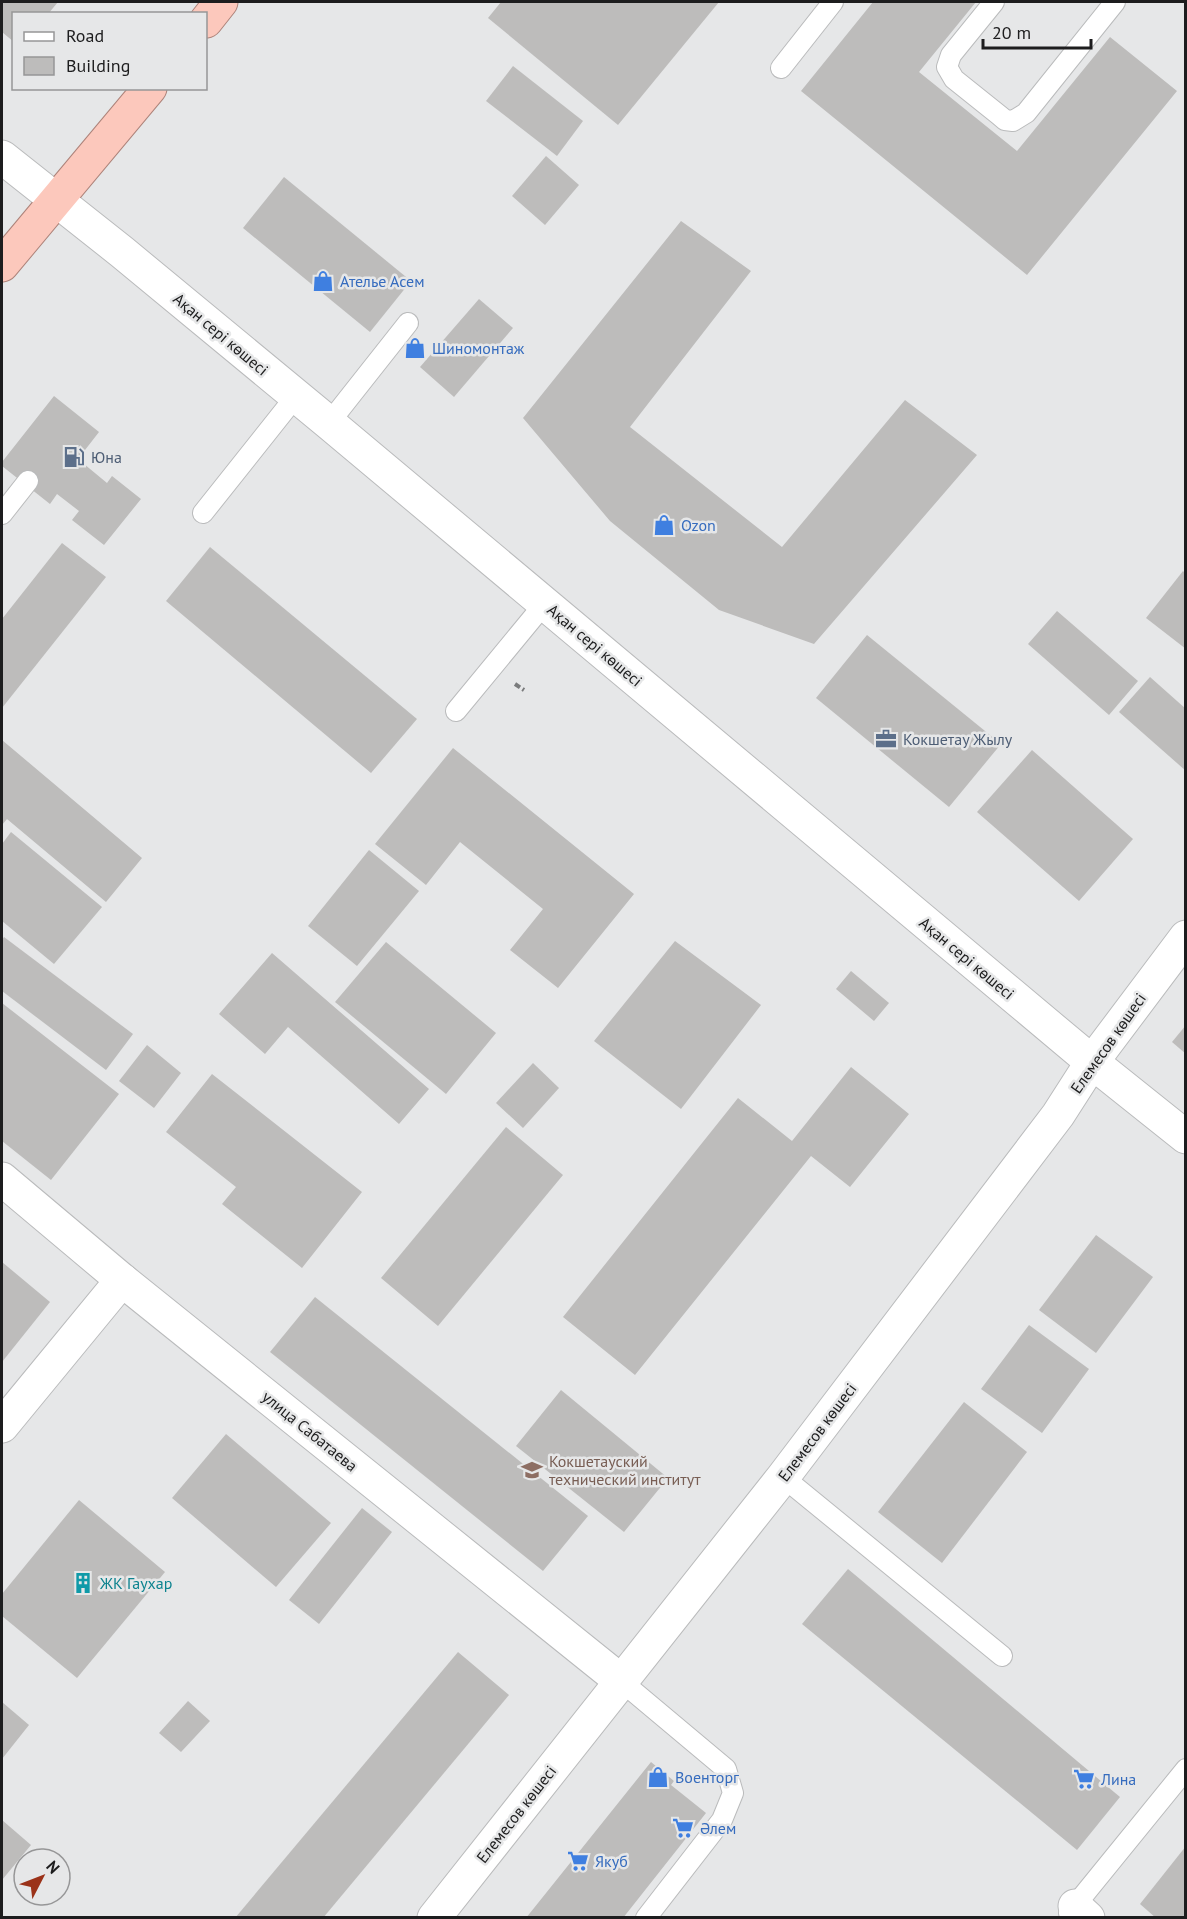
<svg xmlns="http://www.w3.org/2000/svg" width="1187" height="1919" font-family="'PT Sans',sans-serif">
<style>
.building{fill:#bdbcbb}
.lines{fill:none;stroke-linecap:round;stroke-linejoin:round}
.service-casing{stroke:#babbbc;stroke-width:22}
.minor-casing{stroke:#babbbc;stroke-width:35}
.tertiary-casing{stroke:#babbbc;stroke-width:35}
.trunk-casing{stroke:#ad837a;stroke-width:35}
.path{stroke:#7a7b7c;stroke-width:4;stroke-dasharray:6 3;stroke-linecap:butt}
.service{stroke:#fff;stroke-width:20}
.minor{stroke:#fff;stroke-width:33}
.tertiary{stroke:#fff;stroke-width:33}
.trunk{stroke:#fcc8bc;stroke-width:33}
.labels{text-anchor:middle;stroke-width:5;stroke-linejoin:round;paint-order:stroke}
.shop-label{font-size:16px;fill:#366cbe;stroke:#e6e7e8;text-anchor:start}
.street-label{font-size:16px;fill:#1d1d1e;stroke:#e6e7e8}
.service-label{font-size:16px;fill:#4e5e75;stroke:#e6e7e8;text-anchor:start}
.education-label{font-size:16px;fill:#785e54;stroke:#e6e7e8;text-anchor:start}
.culture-label{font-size:16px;fill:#0d838f;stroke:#e6e7e8;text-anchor:start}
</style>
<rect width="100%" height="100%" fill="#e6e7e8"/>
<g class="building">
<path d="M 2,2 L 58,2 L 48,14 L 14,14 L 14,42 L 2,32 Z"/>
<path d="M 501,2 L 719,2 L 618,125 L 488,18 Z"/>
<path d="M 873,2 L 976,2 L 919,72 L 1017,151 L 1110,37 L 1177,91 L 1027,275 L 801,91 Z"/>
<path d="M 513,66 L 583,121 L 557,156 L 486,101 Z"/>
<path d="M 546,156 L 579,185 L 545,225 L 512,196 Z"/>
<path d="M 284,177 L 411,281 L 370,332 L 243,228 Z"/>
<path d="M 681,221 L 751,271 L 630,427 L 782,547 L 905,400 L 977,455 L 814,644 L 719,610 L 610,521 L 523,418 Z"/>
<path d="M 479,299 L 513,328 L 454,397 L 420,367 Z"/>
<path d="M 54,396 L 99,432 L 78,459 L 107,483 L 112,476 L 141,499 L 104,545 L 72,520 L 79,511 L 57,494 L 50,504 L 2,466 L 2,462 Z"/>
<path d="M 62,543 L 106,577 L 2,708 L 2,619 Z"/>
<path d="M 210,547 L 417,719 L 371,773 L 166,601 Z"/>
<path d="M 1183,571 L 1186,574 L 1186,649 L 1146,618 Z"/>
<path d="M 1057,611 L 1138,681 L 1109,715 L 1028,644 Z"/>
<path d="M 867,635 L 1001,744 L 949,807 L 816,698 Z"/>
<path d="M 1150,677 L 1186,709 L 1186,771 L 1119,712 Z"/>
<path d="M 2,740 L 142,858 L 106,902 L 7,819 L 2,825 Z"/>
<path d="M 453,748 L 634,894 L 558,988 L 510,950 L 543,909 L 460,842 L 426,885 L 375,844 Z"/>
<path d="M 1032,750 L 1133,839 L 1079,901 L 977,812 Z"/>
<path d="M 11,832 L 102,907 L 54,964 L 2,921 L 2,844 Z"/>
<path d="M 369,850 L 419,891 L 357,966 L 308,926 Z"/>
<path d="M 4,937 L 133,1034 L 106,1070 L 2,991 L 2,940 Z"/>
<path d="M 675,941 L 761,1005 L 681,1109 L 594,1041 Z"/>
<path d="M 386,942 L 496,1033 L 446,1094 L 335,1002 Z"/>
<path d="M 272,953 L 429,1089 L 399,1124 L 288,1027 L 265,1054 L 219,1014 Z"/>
<path d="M 851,971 L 889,1003 L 874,1021 L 836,989 Z"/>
<path d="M 2,1003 L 119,1094 L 51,1180 L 2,1141 Z"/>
<path d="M 1186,1025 L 1186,1054 L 1172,1042 Z"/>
<path d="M 147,1045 L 181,1073 L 154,1108 L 119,1081 Z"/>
<path d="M 533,1063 L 559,1088 L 523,1128 L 496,1103 Z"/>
<path d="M 851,1067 L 909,1114 L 850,1187 L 811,1156 L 635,1375 L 563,1317 L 738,1098 L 792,1141 Z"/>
<path d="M 212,1074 L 362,1192 L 302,1268 L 222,1204 L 236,1187 L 166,1132 Z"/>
<path d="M 506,1127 L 563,1175 L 438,1326 L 381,1278 Z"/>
<path d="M 1096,1235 L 1153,1277 L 1096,1353 L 1039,1310 Z"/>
<path d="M 2,1262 L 50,1302 L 2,1362 Z"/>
<path d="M 315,1297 L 588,1516 L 543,1571 L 270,1352 Z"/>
<path d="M 1029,1325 L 1089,1369 L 1042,1433 L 981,1389 Z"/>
<path d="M 561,1390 L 668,1478 L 624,1532 L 516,1446 Z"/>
<path d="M 964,1402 L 1027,1452 L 942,1563 L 878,1512 Z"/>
<path d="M 226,1434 L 331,1523 L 276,1587 L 172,1498 Z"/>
<path d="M 79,1500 L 165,1572 L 77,1678 L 2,1616 L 2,1594 Z"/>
<path d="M 362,1508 L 392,1532 L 319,1624 L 289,1600 Z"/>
<path d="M 848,1569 L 1120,1797 L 1077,1850 L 802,1624 Z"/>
<path d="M 458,1652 L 509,1695 L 323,1918 L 235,1918 Z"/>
<path d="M 188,1701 L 210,1721 L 181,1752 L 159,1733 Z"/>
<path d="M 2,1702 L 29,1725 L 2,1759 Z"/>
<path d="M 651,1762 L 674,1781 L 671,1785 L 706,1813 L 623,1918 L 526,1918 Z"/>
<path d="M 2,1820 L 31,1845 L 2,1880 Z"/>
<path d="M 1186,1846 L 1186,1918 L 1156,1918 L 1140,1904 Z"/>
</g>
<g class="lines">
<defs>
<g id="service">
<path d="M 994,2 L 951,55 L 947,67 L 954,79 L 999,115 L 1005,120 L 1013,121 L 1026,113 L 1115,2"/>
<path d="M 781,68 L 833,2"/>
<path d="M 329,423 L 408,323"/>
<path d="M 203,513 L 296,396"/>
<path d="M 2,514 L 28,481"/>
<path d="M 456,711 L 545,603"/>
<path d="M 783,1477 L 1002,1656"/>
<path d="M 621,1681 L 726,1769 L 733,1793 L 722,1820 L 646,1918"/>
<path d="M 1069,1913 L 1186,1769"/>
</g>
<g id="minor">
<path d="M 2,1179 L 122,1280 L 621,1681"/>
<path d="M 2,1426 L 122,1280"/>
<path d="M 1075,1906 L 1088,1918"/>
<path d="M 434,1918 L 783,1477 L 1058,1115 L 1092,1062 L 1186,937"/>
</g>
<path id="tertiary" d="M 2,157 L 122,252 L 329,423 L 1092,1062 L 1186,1137"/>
<g id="trunk">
<path d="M 206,21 L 221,2"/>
<path d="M 2,265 L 150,88"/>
</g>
</defs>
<use href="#service" class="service-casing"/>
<use href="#minor" class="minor-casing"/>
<use href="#tertiary" class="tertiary-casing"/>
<use href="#trunk" class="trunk-casing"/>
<path class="path" d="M 515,684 L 524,690"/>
<use href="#service" class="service"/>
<use href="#minor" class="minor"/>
<use href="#tertiary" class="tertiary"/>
<use href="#trunk" class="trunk"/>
</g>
<defs>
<symbol id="shop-bare" viewBox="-9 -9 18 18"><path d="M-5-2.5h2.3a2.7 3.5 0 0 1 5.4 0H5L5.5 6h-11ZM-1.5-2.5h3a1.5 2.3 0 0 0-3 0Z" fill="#3f7fe0" stroke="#e6e7e8" stroke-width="2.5" paint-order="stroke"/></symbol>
<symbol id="fuel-bare" viewBox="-9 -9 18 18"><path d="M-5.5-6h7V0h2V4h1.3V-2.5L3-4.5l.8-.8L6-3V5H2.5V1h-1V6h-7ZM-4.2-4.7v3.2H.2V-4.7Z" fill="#5c6f8a" stroke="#e6e7e8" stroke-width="2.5" paint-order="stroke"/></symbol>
<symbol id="office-bare" viewBox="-9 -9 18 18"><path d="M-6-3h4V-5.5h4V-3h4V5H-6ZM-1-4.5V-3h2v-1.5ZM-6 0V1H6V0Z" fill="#5c6f8a" stroke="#e6e7e8" stroke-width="2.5" paint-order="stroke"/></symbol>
<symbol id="university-bare" viewBox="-9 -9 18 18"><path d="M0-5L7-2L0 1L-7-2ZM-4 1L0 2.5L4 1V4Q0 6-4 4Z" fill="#8d6e63" stroke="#e6e7e8" stroke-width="2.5" paint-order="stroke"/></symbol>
<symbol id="building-bare" viewBox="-9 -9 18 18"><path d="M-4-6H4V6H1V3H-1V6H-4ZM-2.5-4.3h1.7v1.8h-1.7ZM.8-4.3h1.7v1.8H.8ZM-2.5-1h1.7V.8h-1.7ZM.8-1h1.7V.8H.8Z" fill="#0f9aa8" stroke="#e6e7e8" stroke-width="2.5" paint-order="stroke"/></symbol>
<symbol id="supermarket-bare" viewBox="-9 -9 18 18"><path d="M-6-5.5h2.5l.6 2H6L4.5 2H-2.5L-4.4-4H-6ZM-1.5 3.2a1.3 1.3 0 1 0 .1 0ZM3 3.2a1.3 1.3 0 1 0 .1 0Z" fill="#3f7fe0" stroke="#e6e7e8" stroke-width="2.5" paint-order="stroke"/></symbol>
</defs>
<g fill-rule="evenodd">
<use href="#shop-bare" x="308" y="266" width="30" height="30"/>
<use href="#shop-bare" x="400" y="333" width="30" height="30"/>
<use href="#fuel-bare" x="59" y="442" width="30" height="30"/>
<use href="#shop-bare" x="649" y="510" width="30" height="30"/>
<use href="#office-bare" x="871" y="724" width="30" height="30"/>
<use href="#university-bare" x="517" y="1455" width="30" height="30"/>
<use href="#building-bare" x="68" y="1568" width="30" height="30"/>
<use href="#shop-bare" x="643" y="1762" width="30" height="30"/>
<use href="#supermarket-bare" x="1069" y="1764" width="30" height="30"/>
<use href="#supermarket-bare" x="668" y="1813" width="30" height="30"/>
<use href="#supermarket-bare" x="563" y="1846" width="30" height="30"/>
</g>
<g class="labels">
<g class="shop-label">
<text x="340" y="287">Ателье Асем</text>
<text x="432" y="354">Шиномонтаж</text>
<text x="681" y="531">Ozon</text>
<text x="675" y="1783">Военторг</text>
<text x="1101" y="1785">Лина</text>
<text x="700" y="1834">Әлем</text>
<text x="595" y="1867">Якуб</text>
</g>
<g class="street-label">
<text transform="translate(221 334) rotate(40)" y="6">Ақан сері көшесі</text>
<text transform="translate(595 645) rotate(40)" y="6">Ақан сері көшесі</text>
<text transform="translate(967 958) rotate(40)" y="6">Ақан сері көшесі</text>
<text transform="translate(1108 1043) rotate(-55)" y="6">Елемесов көшесі</text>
<text transform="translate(310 1431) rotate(39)" y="6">улица Сабатаева</text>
<text transform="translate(817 1432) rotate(-53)" y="6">Елемесов көшесі</text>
<text transform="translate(516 1814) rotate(-52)" y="6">Елемесов көшесі</text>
</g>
<g class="service-label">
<text x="91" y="463">Юна</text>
<text x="903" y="745">Кокшетау Жылу</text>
</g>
<g class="education-label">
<text x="549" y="1467">Кокшетауский<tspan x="549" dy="18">технический институт</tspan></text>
</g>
<g class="culture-label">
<text x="100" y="1589">ЖК Гаухар</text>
</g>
</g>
<rect width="1187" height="1919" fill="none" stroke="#1d1d1e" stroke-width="6"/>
<rect x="12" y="12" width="195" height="78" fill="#e6e7e8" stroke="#969697" stroke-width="1.5"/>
<rect x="24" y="32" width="30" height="9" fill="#ffffff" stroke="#969697" stroke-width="1.5"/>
<text x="66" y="42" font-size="18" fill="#1d1d1e">Road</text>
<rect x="24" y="57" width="30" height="18" fill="#bdbcbb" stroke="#969697" stroke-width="1.5"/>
<text x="66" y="72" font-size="18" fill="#1d1d1e">Building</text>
<g transform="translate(42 1877) rotate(48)"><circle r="28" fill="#e6e7e8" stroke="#969697" stroke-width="1.5"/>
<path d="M0-4.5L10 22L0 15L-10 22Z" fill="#9b3219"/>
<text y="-9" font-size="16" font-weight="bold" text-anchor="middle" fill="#1d1d1e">N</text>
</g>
<path d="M983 39v9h108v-9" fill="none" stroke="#1d1d1e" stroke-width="3"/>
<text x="992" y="39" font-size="18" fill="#1d1d1e" stroke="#e6e7e8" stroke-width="4.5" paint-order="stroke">20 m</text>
</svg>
